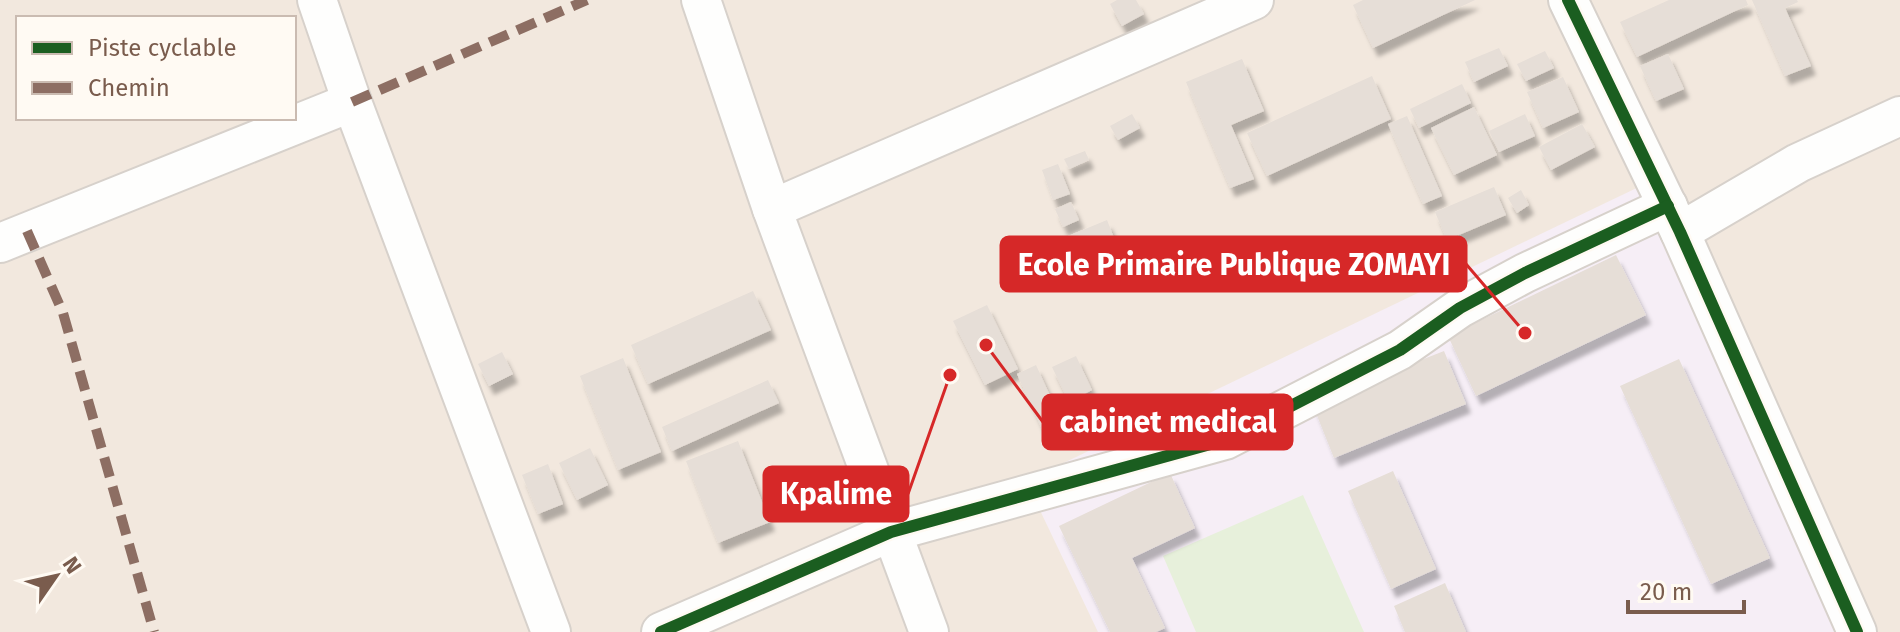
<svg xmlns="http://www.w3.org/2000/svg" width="1900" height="632" font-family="'Fira Sans',sans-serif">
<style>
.residential{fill:#f2e8de;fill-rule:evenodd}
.education{fill:#f6eef6}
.green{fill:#e7f0db}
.building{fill:#e6ded7;filter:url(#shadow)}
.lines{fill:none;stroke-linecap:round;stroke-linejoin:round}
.street-casing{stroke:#d7d1cb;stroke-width:42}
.street{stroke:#fefefd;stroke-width:38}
.quiet{stroke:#8d6e63;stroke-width:10;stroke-dasharray:20 10;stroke-linecap:butt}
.cycleway-casing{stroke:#fffaf3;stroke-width:17}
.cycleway{stroke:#1b5e20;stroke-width:12}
.leader{fill:none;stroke:#d62828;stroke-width:3}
.callout-dot{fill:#d62828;stroke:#fffaf3;stroke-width:3}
.callout{fill:#d62828;stroke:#d62828;stroke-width:3}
.callout-label{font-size:30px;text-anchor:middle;font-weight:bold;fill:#fff}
</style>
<defs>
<filter id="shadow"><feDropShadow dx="5" dy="9" stdDeviation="2" flood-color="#0004"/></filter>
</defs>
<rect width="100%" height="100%" fill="#f9f5f0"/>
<path class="residential" d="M 0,0 L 1900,0 L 1900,632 L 0,632 ZM 18,18 L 294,18 L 294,118 L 18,118 Z"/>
<path class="education" d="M 1645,184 L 1853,632 L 1098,632 L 1026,481 Z"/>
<path class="green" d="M 1303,495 L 1364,632 L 1196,632 L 1163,556 Z"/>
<g class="building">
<path d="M 1117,0 L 1136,0 L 1144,14 L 1122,26 L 1110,4 Z"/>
<path d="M 1363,0 L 1475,0 L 1373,48 L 1353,5 Z"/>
<path d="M 1669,0 L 1746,0 L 1748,5 L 1637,57 L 1620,22 Z"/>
<path d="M 1752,0 L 1797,0 L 1798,2 L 1785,8 L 1811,66 L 1785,76 Z"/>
<path d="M 1499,48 L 1508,66 L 1474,82 L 1465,62 Z"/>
<path d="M 1545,51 L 1554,68 L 1526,81 L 1517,64 Z"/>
<path d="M 1668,54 L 1684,89 L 1656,101 L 1640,66 Z"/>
<path d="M 1242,59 L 1264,111 L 1231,125 L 1254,179 L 1230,188 L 1186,82 Z"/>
<path d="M 1372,76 L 1391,119 L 1267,176 L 1247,133 Z"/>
<path d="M 1563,77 L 1579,112 L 1543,128 L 1527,92 Z"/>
<path d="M 1462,84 L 1471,103 L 1419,128 L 1410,109 Z"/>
<path d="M 1474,107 L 1497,155 L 1454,175 L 1431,128 Z"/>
<path d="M 1132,114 L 1140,128 L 1118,140 L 1110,126 Z"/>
<path d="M 1525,114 L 1535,136 L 1499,152 L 1489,131 Z"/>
<path d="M 1407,116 L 1442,196 L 1423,204 L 1388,124 Z"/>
<path d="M 1582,124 L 1595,147 L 1551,170 L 1539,147 Z"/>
<path d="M 1085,151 L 1089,160 L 1069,169 L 1064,159 Z"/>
<path d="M 1058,164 L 1070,194 L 1053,200 L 1042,170 Z"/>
<path d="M 1494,187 L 1506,215 L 1447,240 L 1435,212 Z"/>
<path d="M 1521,190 L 1529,205 L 1517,213 L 1508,198 Z"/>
<path d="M 1071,202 L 1079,220 L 1063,227 L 1055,209 Z"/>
<path d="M 1107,220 L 1116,243 L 1075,259 L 1066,237 Z"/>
<path d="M 1616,255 L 1646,315 L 1476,396 L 1448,336 Z"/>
<path d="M 753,291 L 771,330 L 648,384 L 631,345 Z"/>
<path d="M 987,305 L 1018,369 L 985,385 L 953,321 Z"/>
<path d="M 1444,351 L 1466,404 L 1334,458 L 1312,403 Z"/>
<path d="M 502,352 L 513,374 L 489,386 L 478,364 Z"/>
<path d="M 1076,356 L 1092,390 L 1069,402 L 1052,367 Z"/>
<path d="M 623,358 L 661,452 L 618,470 L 580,376 Z"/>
<path d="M 1679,359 L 1770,558 L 1711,584 L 1620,386 Z"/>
<path d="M 1036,365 L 1062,422 L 1043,431 L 1017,374 Z"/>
<path d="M 768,380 L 779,403 L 672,451 L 662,427 Z"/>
<path d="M 738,441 L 770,522 L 718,543 L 686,461 Z"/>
<path d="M 590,448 L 608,485 L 577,500 L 559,463 Z"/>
<path d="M 548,464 L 563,504 L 538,514 L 522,475 Z"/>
<path d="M 1393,471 L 1436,569 L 1391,589 L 1348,491 Z"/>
<path d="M 1170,473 L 1195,528 L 1132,558 L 1165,628 L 1156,632 L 1110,632 L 1059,526 Z"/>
<path d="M 1445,583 L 1466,632 L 1405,632 L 1394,606 Z"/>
</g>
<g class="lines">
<defs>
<g id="street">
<path d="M 317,0 L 352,102 L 551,632"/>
<path d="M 701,0 L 772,209 L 929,632"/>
<path d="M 1568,0 L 1680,232 L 1857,632"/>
<path d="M 772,209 L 1254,0"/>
<path d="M 1680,232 L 1798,163 L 1900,116"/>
<path d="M 0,243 L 352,102"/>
<path d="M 661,632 L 891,532 L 1225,440 L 1400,350 L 1460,308 L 1525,273 L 1668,206"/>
</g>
</defs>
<use href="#street" class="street-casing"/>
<use href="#street" class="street"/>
<g class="quiet">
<path d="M 352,102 L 587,0"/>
<path d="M 27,231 L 63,313 L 154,632"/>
</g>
<defs>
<g id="cycleway">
<path d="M 1568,0 L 1680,232 L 1857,632"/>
<path d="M 661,632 L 891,532 L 1225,440 L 1400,350 L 1460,308 L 1525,273 L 1668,206"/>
</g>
</defs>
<use href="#cycleway" class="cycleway-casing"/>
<use href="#cycleway" class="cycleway"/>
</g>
<path class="leader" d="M1525 333L1466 264M986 345L1043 422M950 375L908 494"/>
<g class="callout-dot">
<circle cx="1525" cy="333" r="8"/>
<circle cx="986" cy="345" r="8"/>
<circle cx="950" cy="375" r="8"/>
</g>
<g class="callout">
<rect x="1001" y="237" width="465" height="54" rx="8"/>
<rect x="1043" y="395" width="249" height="54" rx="8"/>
<rect x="764" y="467" width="144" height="54" rx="8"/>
</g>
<g class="callout-label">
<text x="1234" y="275">Ecole Primaire Publique ZOMAYI</text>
<text x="1168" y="432">cabinet medical</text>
<text x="836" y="504">Kpalime</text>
</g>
<rect x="16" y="16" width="280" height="104" fill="#fffaf3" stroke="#cabbb1" stroke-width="2"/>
<rect x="32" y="42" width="40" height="12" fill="#1b5e20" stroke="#cabbb1" stroke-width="2"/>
<text x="88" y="56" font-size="24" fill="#7a5c4d">Piste cyclable</text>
<rect x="32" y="82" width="40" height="12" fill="#8d6e63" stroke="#cabbb1" stroke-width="2"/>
<text x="88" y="96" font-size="24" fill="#7a5c4d">Chemin</text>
<g transform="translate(56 576) rotate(56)" stroke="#fffaf3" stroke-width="6" paint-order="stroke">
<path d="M0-6L14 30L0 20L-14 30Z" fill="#7a5c4d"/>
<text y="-12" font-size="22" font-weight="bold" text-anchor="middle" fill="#7a5c4d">N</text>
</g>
<path d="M1628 600v12h116v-12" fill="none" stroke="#7a5c4d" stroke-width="4"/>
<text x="1640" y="600" font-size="24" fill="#7a5c4d" stroke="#fffaf3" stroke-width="6" paint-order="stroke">20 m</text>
</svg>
